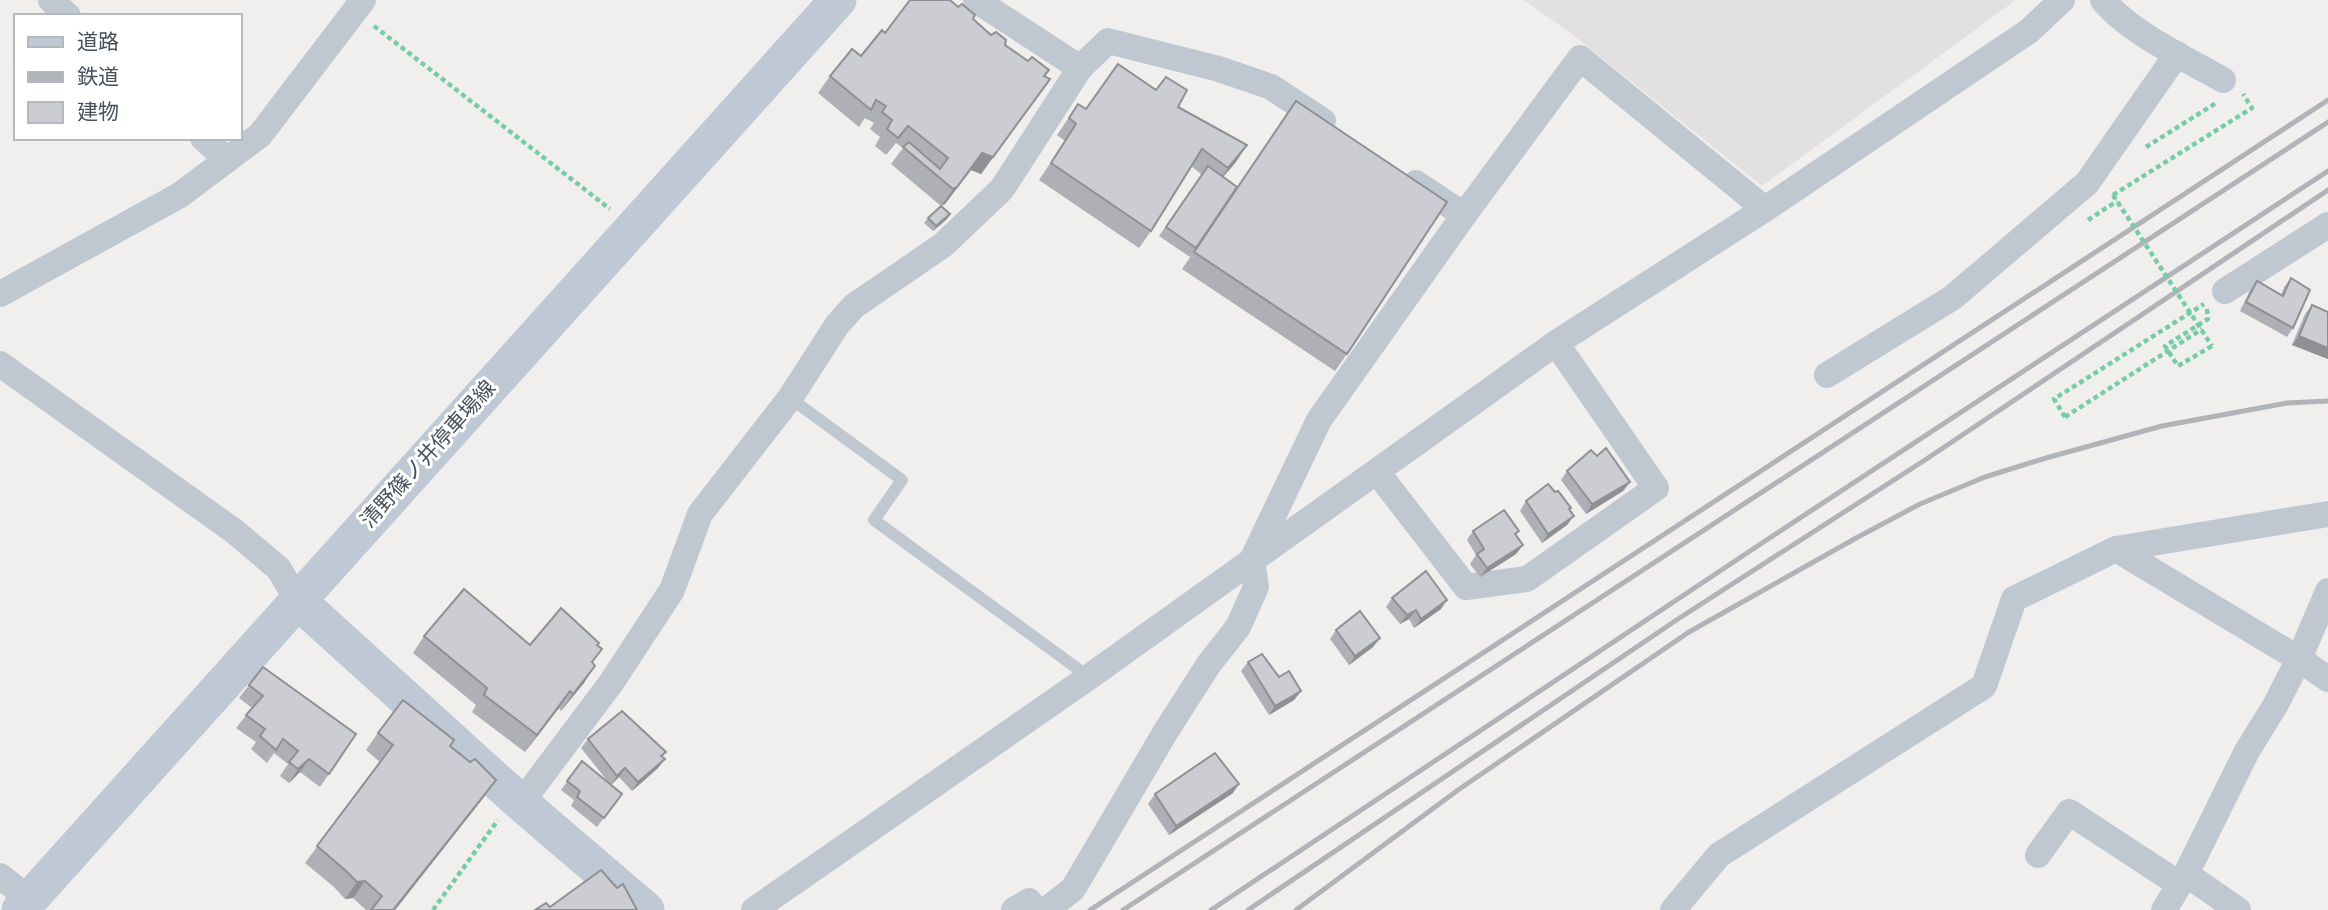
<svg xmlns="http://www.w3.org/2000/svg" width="2328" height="910" font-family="'Source Sans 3','Noto Sans JP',sans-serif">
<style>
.education{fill:#e2e0e0}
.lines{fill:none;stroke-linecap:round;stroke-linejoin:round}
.path{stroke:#76cca7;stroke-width:4.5;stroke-dasharray:5 3.5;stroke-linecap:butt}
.lane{stroke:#bfc8d0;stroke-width:12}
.street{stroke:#bfc8d0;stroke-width:26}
.secondary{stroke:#bfc9d5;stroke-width:37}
.rail{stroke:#b1b3b9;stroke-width:5}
.path-bridge{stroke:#76cca7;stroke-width:4.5;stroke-dasharray:5 3.5;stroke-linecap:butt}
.wall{fill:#afb0b5}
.shaded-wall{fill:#8e9094}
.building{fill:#cbcdd3;stroke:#8e9094;stroke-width:2}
.labels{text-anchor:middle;stroke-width:6;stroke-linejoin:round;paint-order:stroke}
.street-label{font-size:21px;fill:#47515c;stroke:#fff}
</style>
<rect width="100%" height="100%" fill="#f1efee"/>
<path class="education" d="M 1524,0 L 2016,0 L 1762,186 L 1573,35 Z"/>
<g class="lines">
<g class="path">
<path d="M 374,26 L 610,209"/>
<path d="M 2146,147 L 2216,103"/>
<path d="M 2113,195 L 2252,108 L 2243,94"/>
<path d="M 2088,220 L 2117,201"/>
<path d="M 2207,309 L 2208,319 L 2165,346 L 2178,366 L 2212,346"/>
<path d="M 2065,417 L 2054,399 L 2204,304"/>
<path d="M 433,910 L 498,820"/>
</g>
<path class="lane" d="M 790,398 L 902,480 L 874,520 L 1089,677"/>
<g class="street">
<path d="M 51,0 L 68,16"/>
<path d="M 976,0 L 1080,68"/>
<path d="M 2103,0 C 2129,32 2186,59 2223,80"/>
<path d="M 203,138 L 227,160"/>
<path d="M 1416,183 L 1464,215"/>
<path d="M 2225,291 L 2328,225"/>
<path d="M 0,294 L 180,195 L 260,135 L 363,0"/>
<path d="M 0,364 L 234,531 L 279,569 L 297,600"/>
<path d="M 1827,375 L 1952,298 L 2087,183 L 2177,54"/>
<path d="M 1377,472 L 1466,587 L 1527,579 L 1656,488 L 1556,343"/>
<path d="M 2116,549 L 2299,659 L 2328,679"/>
<path d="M 521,803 L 611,683 L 672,590 L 700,514 L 790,398 L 837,325 L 854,306 L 943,245 L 1002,189 L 1080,68 L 1108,41 L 1219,69 L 1271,87 L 1323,121"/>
<path d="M 2038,855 L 2069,812 L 2179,884"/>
<path d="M 2186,874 L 2238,910"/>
<path d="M 0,876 L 29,899"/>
<path d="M 754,910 L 1089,677 L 1556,343 L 1765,209 L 2029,31 L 2062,0"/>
<path d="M 1014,910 L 1029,901 L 1035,910"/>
<path d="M 1046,910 L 1073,889 L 1166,731 L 1209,664 L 1238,627 L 1256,587 L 1252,560 L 1319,420 L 1464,215 L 1580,58 L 1765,209"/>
<path d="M 1673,910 L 1719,855 L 1984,686 L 2014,599 L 2116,549 L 2328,514"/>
<path d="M 2164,910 L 2186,874 L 2247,751 L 2276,704 L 2299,659 L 2328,591"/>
</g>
<g class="secondary">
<path d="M 297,600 L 521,803 L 646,910"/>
<path d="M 20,910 L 838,0"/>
</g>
<g class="rail">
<path d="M 1090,910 L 2328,100"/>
<path d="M 1123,910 L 2328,122"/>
<path d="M 1211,910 L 1765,541 L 2328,171"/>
<path d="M 1248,910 L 1678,619 L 1925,460 L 2328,190"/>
<path d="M 1296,910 L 1458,790 L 1689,632 L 1858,537 L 1920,504 L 1985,477 L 2046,458 L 2162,426 L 2287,403 L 2328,401"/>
</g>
<g class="path-bridge">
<path d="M 2113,195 L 2212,346"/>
<path d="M 2065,417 L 2202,329"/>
</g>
</g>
<g class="wall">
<path d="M 973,19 L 991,35 L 1028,61 L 1049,70 L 1045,76 L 1038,96 L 981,174 L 971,170 L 945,204 L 941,206 L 891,164 L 903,148 L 896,143 L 886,155 L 875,146 L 880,137 L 870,129 L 874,123 L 865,118 L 859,127 L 818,93 L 830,76 L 861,56 L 885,33 Z"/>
<path d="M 1078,104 L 1086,109 L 1178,107 L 1236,162 L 1223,177 L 1347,354 L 1335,371 L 1182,269 L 1195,250 L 1190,257 L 1159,236 L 1202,175 L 1191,166 L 1151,231 L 1139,248 L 1039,180 L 1065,141 L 1057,135 Z"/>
<path d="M 950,214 L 947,219 L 933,231 L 924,223 L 928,218 Z"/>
<path d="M 2291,278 L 2293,328 L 2287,337 L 2240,311 L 2250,290 L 2257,281 L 2281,295 L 2284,287 Z"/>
<path d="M 2312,305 L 2328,312 L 2328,359 L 2292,345 L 2305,314 Z"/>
<path d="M 1597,456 L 1630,482 L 1623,491 L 1586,514 L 1561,480 L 1567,471 Z"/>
<path d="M 1526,501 L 1569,510 L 1567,525 L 1542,543 L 1520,511 Z"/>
<path d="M 1473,531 L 1519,531 L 1516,535 L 1523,545 L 1516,554 L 1480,577 L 1470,564 L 1476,555 L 1467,540 Z"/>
<path d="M 1392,598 L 1441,609 L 1414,628 L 1409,619 L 1400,624 L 1386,607 Z"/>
<path d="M 1336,630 L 1380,638 L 1373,647 L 1349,665 L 1330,639 Z"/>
<path d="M 424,636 L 530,645 L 599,643 L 597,646 L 602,649 L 592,663 L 584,683 L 561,711 L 559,708 L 525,752 L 472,712 L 476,705 L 413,653 Z"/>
<path d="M 1248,662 L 1279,677 L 1301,691 L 1294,700 L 1269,715 L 1241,671 Z"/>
<path d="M 249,685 L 356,734 L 320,787 L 300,772 L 289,783 L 280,776 L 288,764 L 274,753 L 267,763 L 251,749 L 256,742 L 236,728 L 252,708 L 239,698 Z"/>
<path d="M 378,733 L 450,746 L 470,762 L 496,780 L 484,797 L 395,910 L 366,910 L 353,898 L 345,899 L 334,887 L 305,863 L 380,762 L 366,750 Z"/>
<path d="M 588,739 L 666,752 L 662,757 L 658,768 L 632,791 L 619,777 L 611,785 L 622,794 L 597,827 L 571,806 L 574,800 L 561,790 L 582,761 L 609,783 L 581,748 Z"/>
<path d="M 1233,793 L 1169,835 L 1148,804 L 1155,794 Z"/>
</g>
<g class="shaded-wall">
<path d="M 1050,79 L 981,174 L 971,170 L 945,204 L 941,206 L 953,189 L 982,153 Z"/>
<path d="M 1247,145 L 1236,162 L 1216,185 L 1228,168 Z"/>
<path d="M 950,214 L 947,219 L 933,231 L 936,226 Z"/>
<path d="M 2299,336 L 2328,348 L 2328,359 L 2292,345 Z"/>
<path d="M 1630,482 L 1623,491 L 1586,514 L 1592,504 Z"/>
<path d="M 1574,516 L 1567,525 L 1542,543 L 1548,534 Z"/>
<path d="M 1523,545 L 1516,554 L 1480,577 L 1487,568 Z"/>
<path d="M 1447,600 L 1441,609 L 1414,628 L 1421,619 Z"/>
<path d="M 1416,610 L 1409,619 L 1400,624 L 1407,615 Z"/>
<path d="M 1380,638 L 1373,647 L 1349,665 L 1355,656 Z"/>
<path d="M 595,666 L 584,683 L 561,711 L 573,694 Z"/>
<path d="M 570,691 L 559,708 L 525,752 L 537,735 Z"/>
<path d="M 1301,691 L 1294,700 L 1269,715 L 1275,706 Z"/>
<path d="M 309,759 L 300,772 L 289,783 L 298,769 Z"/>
<path d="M 665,759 L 658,768 L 632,791 L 638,782 Z"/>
<path d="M 625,768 L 619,777 L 611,785 L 617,776 Z"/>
<path d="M 496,780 L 484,797 L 395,910 L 393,910 Z"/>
<path d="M 1239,784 L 1233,793 L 1169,835 L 1176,826 Z"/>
<path d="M 365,881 L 353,898 L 345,899 L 357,882 Z"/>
</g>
<g class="building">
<path d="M 910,0 L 950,0 L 958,7 L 962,4 L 975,15 L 973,19 L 991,35 L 996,32 L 1006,40 L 1005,45 L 1028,61 L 1032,57 L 1049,70 L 1044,76 L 1050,79 L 993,157 L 982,153 L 957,187 L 953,189 L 903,147 L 909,142 L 940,169 L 948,158 L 908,126 L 898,138 L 887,129 L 892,120 L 882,112 L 886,106 L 876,100 L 871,110 L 830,76 L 852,49 L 861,56 L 882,30 L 885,33 Z"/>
<path d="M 1118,64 L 1156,90 L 1166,77 L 1187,90 L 1178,107 L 1247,145 L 1228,168 L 1202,149 L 1151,231 L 1051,163 L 1076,124 L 1069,118 L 1078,104 L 1086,109 Z"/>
<path d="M 1296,101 L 1447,202 L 1347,354 L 1194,252 Z"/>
<path d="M 1208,166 L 1237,187 L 1196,248 L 1166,227 Z"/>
<path d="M 941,206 L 950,214 L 936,226 L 928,218 Z"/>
<path d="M 2291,278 L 2310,290 L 2293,328 L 2246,302 L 2257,281 L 2283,296 Z"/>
<path d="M 2312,305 L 2328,312 L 2328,348 L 2299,336 Z"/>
<path d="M 1606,448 L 1630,482 L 1592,504 L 1567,471 L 1591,450 L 1597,456 Z"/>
<path d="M 1548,484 L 1555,492 L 1558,491 L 1571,508 L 1569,509 L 1574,516 L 1548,534 L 1526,501 Z"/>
<path d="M 1504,510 L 1519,531 L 1515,534 L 1523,545 L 1487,568 L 1477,554 L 1484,549 L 1473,531 Z"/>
<path d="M 1426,571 L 1447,600 L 1421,619 L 1416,610 L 1407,615 L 1392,598 Z"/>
<path d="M 464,589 L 530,645 L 561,608 L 599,643 L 597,645 L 602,649 L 592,662 L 595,666 L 573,694 L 570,691 L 537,735 L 484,695 L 487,688 L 424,636 Z"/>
<path d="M 1360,611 L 1380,638 L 1355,656 L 1336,630 Z"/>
<path d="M 1262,654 L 1279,677 L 1289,671 L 1301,691 L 1275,706 L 1248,662 Z"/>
<path d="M 263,667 L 356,734 L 329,774 L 309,759 L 298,769 L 289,762 L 298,751 L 283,739 L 276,750 L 260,736 L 265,729 L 246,715 L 263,696 L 249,685 Z"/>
<path d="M 403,700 L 454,740 L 450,746 L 470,762 L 475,759 L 496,780 L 393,910 L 371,910 L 382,896 L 365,881 L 357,882 L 345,870 L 317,846 L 393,745 L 378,733 Z"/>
<path d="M 622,711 L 666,752 L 661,756 L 665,759 L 638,782 L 625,768 L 617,776 L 588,739 Z"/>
<path d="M 1215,753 L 1239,784 L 1176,826 L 1155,794 Z"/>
<path d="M 582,761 L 622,794 L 604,818 L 577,797 L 580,791 L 567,781 Z"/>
<path d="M 601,870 L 617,888 L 623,884 L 637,910 L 535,910 L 546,903 L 550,907 Z"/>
</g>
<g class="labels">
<g class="street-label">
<text transform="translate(428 454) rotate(-48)" y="7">清野篠ノ井停車場線</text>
</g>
</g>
<rect x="14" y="14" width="228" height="126" fill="#ffffff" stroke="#b5b9be" stroke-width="2"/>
<rect x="28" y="37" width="35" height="10" fill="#bfc9d5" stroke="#b5b9be" stroke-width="2"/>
<text x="77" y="49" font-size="21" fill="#47515c">道路</text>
<rect x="28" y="72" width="35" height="10" fill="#b1b3b9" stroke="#b5b9be" stroke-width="2"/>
<text x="77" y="84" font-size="21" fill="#47515c">鉄道</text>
<rect x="28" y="102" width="35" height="21" fill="#cbcdd3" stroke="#b5b9be" stroke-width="2"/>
<text x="77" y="119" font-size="21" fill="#47515c">建物</text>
</svg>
